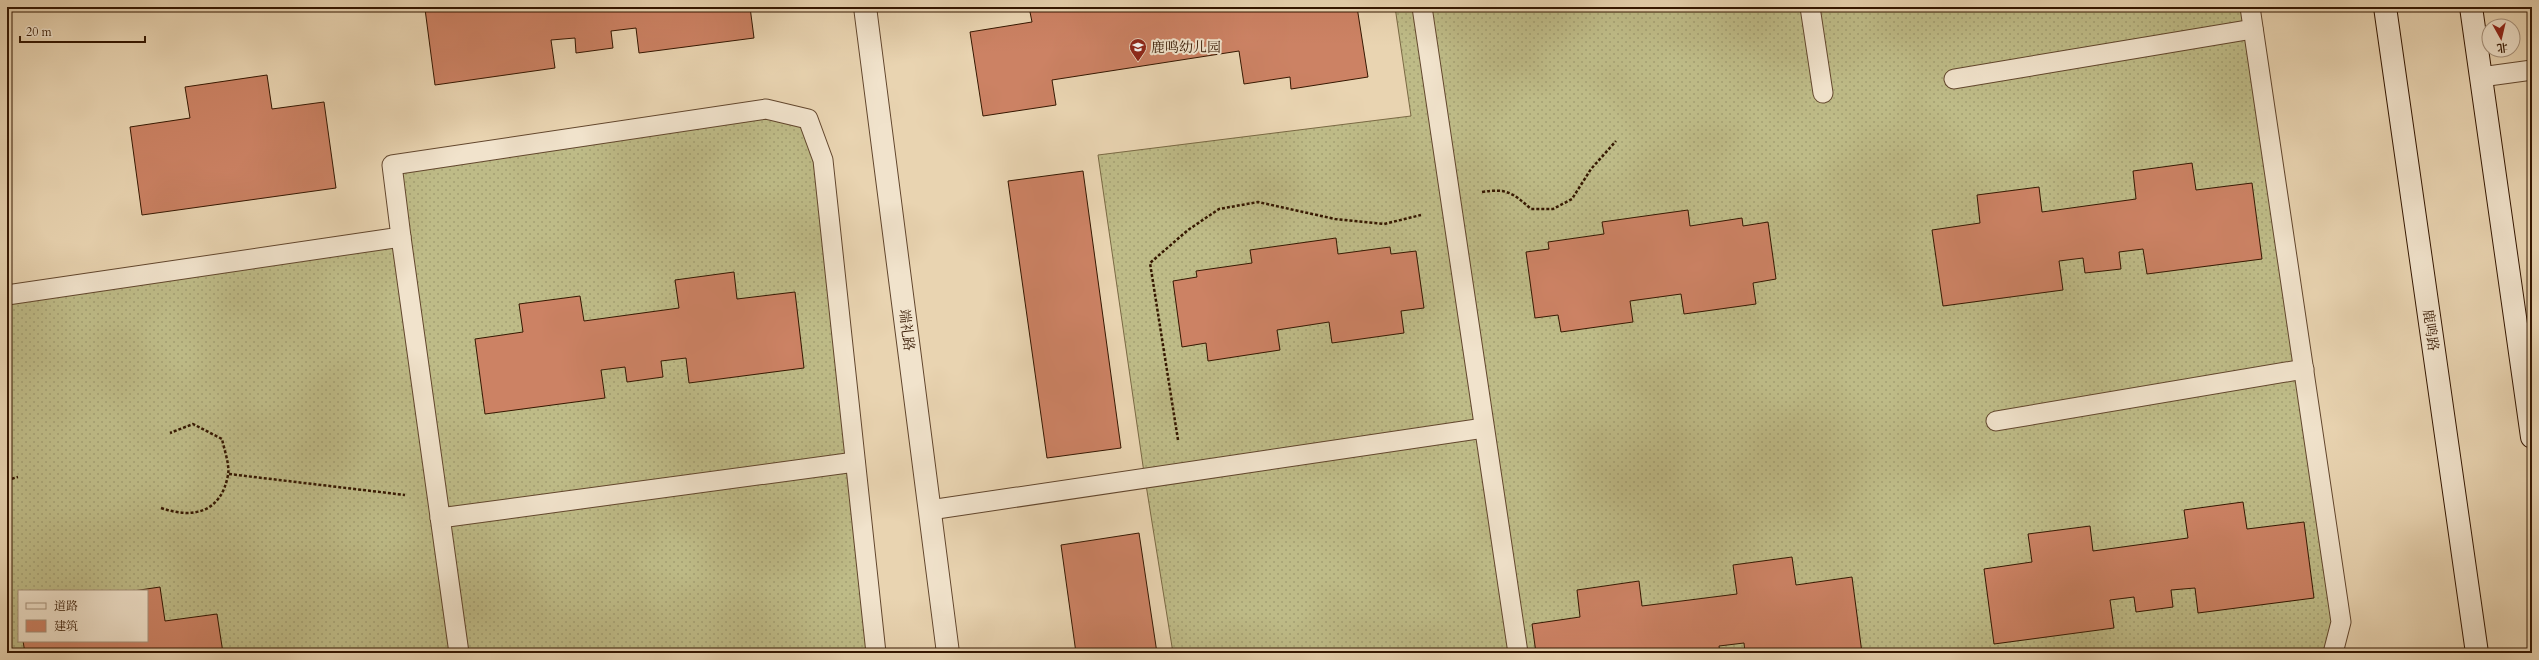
<svg xmlns="http://www.w3.org/2000/svg" width="2539" height="660" font-family="Cardo,'Noto Serif SC',serif">
<style>
.grass{fill:url(#grass-dots);stroke:#7a6944;fill-rule:evenodd}
.building{fill:#cc8264;stroke:#351701}
.lines{fill:none;stroke-linecap:round;stroke-linejoin:round}
.lane-casing{stroke:#62462d;stroke-width:21}
.street-casing{stroke:#62462d;stroke-width:24}
.secondary-casing{stroke:#351701;stroke-width:24}
.path{stroke:#351701;stroke-width:2.5;stroke-dasharray:3 2;stroke-linecap:butt}
.lane{stroke:#f1e3cc;stroke-width:19}
.street{stroke:#f1e3cc;stroke-width:22}
.secondary{stroke:#f1e3cc;stroke-width:22}
.labels{text-anchor:middle;stroke-width:4;stroke-linejoin:round;paint-order:stroke}
.poi-label{font-size:14px;fill:#351701;stroke:#f1e3cc;text-anchor:start}
.street-label{font-size:14px;fill:#351701;stroke:#f1e3cc}
</style>
<defs>
<pattern id="grass-dots" width="8" height="8" patternUnits="userSpaceOnUse"><rect width="8" height="8" fill="#bebb87"/><path d="M2 2h.1M6 6h.1" fill="none" stroke="#a4a073" stroke-width="1.8" stroke-linecap="round"/></pattern>
</defs>
<rect width="100%" height="100%" fill="#e9d4b1"/>
<filter id="stains"><feTurbulence type="fractalNoise" baseFrequency=".005" numOctaves="4"/><feColorMatrix values="0 0 0 0 .2 0 0 0 0 .09 0 0 0 0 .02 0 0 0 .5 -.17"/></filter>
<radialGradient id="worn" r=".72"><stop offset=".6" stop-color="#630" stop-opacity="0"/><stop offset="1" stop-color="#630" stop-opacity=".3"/></radialGradient>
<g class="grass">
<path d="M 1395,7 L 2251,7 L 2341,622 L 2333,653 L 1173,653 L 1143,466 L 1098,155 L 1411,116 Z"/>
<path d="M 766,109 L 808,119 L 876,653 L 7,653 L 7,295 L 401,237 L 392,165 ZM 19,591 L 147,591 L 147,641 L 19,641 Z"/>
</g>
<g class="building">
<path d="M 440,7 L 750,7 L 754,38 L 639,53 L 636,28 L 611,31 L 613,48 L 576,53 L 575,38 L 551,40 L 555,68 L 435,85 L 425,9 Z"/>
<path d="M 1029,7 L 1122,7 L 1123,11 L 1147,7 L 1357,7 L 1368,77 L 1291,89 L 1290,77 L 1244,84 L 1239,51 L 1052,80 L 1056,105 L 983,116 L 970,32 L 1032,22 Z"/>
<path d="M 267,75 L 272,109 L 324,102 L 336,188 L 142,215 L 130,127 L 190,118 L 185,87 Z"/>
<path d="M 2192,163 L 2196,190 L 2252,183 L 2262,259 L 2147,274 L 2143,249 L 2119,252 L 2121,269 L 2085,273 L 2083,258 L 2059,261 L 2063,290 L 1943,306 L 1932,230 L 1980,223 L 1977,195 L 2039,187 L 2042,212 L 2136,199 L 2133,171 Z"/>
<path d="M 1083,171 L 1121,448 L 1047,458 L 1008,181 Z"/>
<path d="M 1688,210 L 1690,226 L 1742,218 L 1743,226 L 1768,222 L 1776,279 L 1753,283 L 1756,304 L 1684,314 L 1681,294 L 1630,301 L 1633,322 L 1561,332 L 1558,315 L 1535,318 L 1526,252 L 1549,249 L 1548,242 L 1604,234 L 1602,222 Z"/>
<path d="M 1336,238 L 1338,254 L 1390,247 L 1391,254 L 1416,251 L 1424,308 L 1401,311 L 1404,333 L 1332,343 L 1329,322 L 1277,330 L 1280,350 L 1208,361 L 1206,343 L 1182,347 L 1173,281 L 1197,277 L 1196,271 L 1252,263 L 1250,250 Z"/>
<path d="M 734,272 L 737,299 L 795,292 L 804,368 L 689,383 L 686,358 L 661,361 L 663,377 L 627,382 L 625,367 L 601,370 L 605,398 L 485,414 L 475,339 L 523,332 L 519,304 L 580,296 L 584,321 L 679,308 L 675,280 Z"/>
<path d="M 2243,502 L 2247,529 L 2304,522 L 2314,598 L 2198,613 L 2195,588 L 2171,590 L 2173,607 L 2136,612 L 2134,597 L 2110,600 L 2114,628 L 1994,644 L 1984,569 L 2032,562 L 2028,534 L 2090,526 L 2093,551 L 2188,538 L 2184,510 Z"/>
<path d="M 1139,533 L 1157,653 L 1076,653 L 1061,545 Z"/>
<path d="M 1792,557 L 1796,585 L 1852,577 L 1862,653 L 1745,653 L 1744,643 L 1719,646 L 1720,653 L 1536,653 L 1532,624 L 1580,617 L 1577,590 L 1639,581 L 1642,606 L 1737,594 L 1733,565 Z"/>
<path d="M 160,587 L 165,621 L 217,614 L 223,653 L 25,653 L 23,641 L 147,641 L 147,591 L 133,591 Z"/>
</g>
<g class="lines">
<defs>
<g id="lane">
<path d="M 1422,7 L 1518,653"/>
<path d="M 1810,7 L 1823,93"/>
<path d="M 2250,7 L 2341,622 L 2333,653"/>
<path d="M 2481,77 L 2532,70"/>
<path d="M 1954,79 L 2253,29"/>
<path d="M 401,237 L 459,653"/>
<path d="M 7,295 L 401,237 L 392,165 L 766,109 L 808,119 L 823,160 L 876,653"/>
<path d="M 1996,421 L 2304,369"/>
<path d="M 930,510 L 1484,428"/>
<path d="M 440,518 L 855,462"/>
</g>
<path id="street" d="M 865,7 L 948,653"/>
<g id="secondary">
<path d="M 2385,7 L 2477,653"/>
<path d="M 2471,7 L 2532,437"/>
</g>
</defs>
<use href="#lane" class="lane-casing"/>
<use href="#street" class="street-casing"/>
<use href="#secondary" class="secondary-casing"/>
<g class="path">
<path d="M 1482,192 C 1507,188 1513,193 1531,209 L 1553,209 L 1572,199 L 1591,169 L 1616,141"/>
<path d="M 1178,440 L 1150,263 L 1188,230 L 1219,209 L 1258,202 L 1335,219 L 1384,224 L 1421,215"/>
<path d="M 229,474 L 405,495"/>
<path d="M 7,480 L 18,477"/>
<path d="M 161,508 C 193,519 221,513 228,475 C 230,465 224,449 222,439 L 193,424 L 170,433"/>
</g>
<use href="#lane" class="lane"/>
<use href="#street" class="street"/>
<use href="#secondary" class="secondary"/>
</g>
<defs>
<symbol id="school-pin" viewBox="-11 -11 22 30"><path d="M0 17L-7.5 6A9.5 9.5 0 1 1 7.5 6Z" fill="#8f2418" stroke="#f1e3cc"/><path d="M0-5L7-2L0 1L-7-2ZM-4 1L0 2.5L4 1V4Q0 6-4 4Z" fill="#fff"/></symbol>
</defs>
<g fill-rule="evenodd">
<use href="#school-pin" x="1128" y="37" width="20" height="27"/>
</g>
<g class="labels">
<g class="poi-label">
<text x="1151" y="52">鹿鸣幼儿园</text>
</g>
<g class="street-label">
<text transform="translate(907 330) rotate(83)" y="5">端礼路</text>
<text transform="translate(2431 330) rotate(82)" y="5">鹿鸣路</text>
</g>
</g>
<rect width="2539" height="660" fill="none" stroke="#e9d4b1" stroke-width="24"/>
<rect x="8" y="8" width="2523" height="644" fill="none" stroke="#351701" stroke-width="2"/>
<rect x="12" y="12" width="2515" height="636" fill="none" stroke="#351701"/>
<rect x="18" y="590" width="130" height="52" fill="#f1e3cc" stroke="#a6917b"/>
<rect x="26" y="603" width="20" height="6" fill="#f1e3cc" stroke="#a6917b"/>
<text x="54" y="610" font-size="12" fill="#351701">道路</text>
<rect x="26" y="620" width="20" height="12" fill="#cc8264" stroke="#a6917b"/>
<text x="54" y="630" font-size="12" fill="#351701">建筑</text>
<g transform="translate(2501 38) rotate(172)"><circle r="19" fill="#f1e3cc" stroke="#a6917b"/>
<path d="M0-3L7 15L0 10L-7 15Z" fill="#8f2418"/>
<text y="-6" font-size="11" font-weight="bold" text-anchor="middle" fill="#351701">北</text>
</g>
<path d="M20 36v6h125v-6" fill="none" stroke="#351701" stroke-width="2"/>
<text x="26" y="36" font-size="12" fill="#351701" stroke="#f1e3cc" stroke-width="3" paint-order="stroke">20 m</text>
<rect width="100%" height="100%" filter="url(#stains)"/>
<rect width="100%" height="100%" fill="url(#worn)"/>
</svg>
